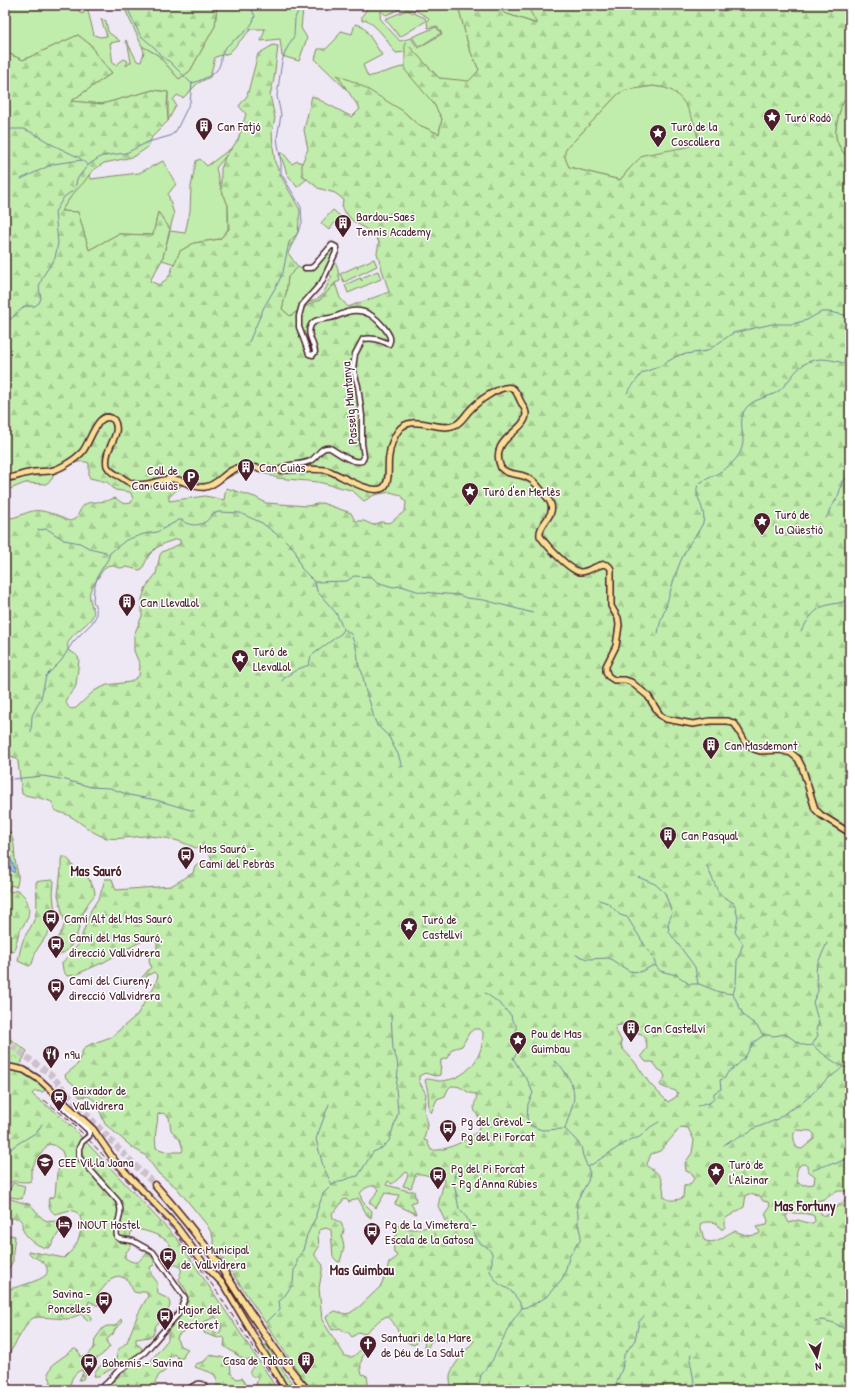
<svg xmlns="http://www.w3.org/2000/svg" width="855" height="1395" font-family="'Patrick Hand',sans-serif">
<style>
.green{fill:#c0edab;stroke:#85866b;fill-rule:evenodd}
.forest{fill:url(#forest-firs);stroke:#85866b;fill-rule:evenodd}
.park{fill:url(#park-crowns);stroke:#85866b}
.water{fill:#8fbfea;stroke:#737f9e}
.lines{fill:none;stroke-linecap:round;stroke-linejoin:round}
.stream{stroke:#737f9e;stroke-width:1}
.highway-tunnel{stroke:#cdbfcc;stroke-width:6;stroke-dasharray:6 3;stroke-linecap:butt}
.minor-casing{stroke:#4a1f2b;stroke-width:7}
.major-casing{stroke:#4a1f2b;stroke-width:8}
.highway-casing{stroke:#4a1f2b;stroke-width:9}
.minor{stroke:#fff;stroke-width:4}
.major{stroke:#f9df96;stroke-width:5}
.highway{stroke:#f9df96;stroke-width:6}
.rail{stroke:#4a1f2b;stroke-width:1;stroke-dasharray:6 3;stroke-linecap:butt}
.minor-bridge-casing{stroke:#4a1f2b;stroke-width:7;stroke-linecap:butt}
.minor-bridge{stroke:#fff;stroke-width:4}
.labels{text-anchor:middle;stroke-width:3;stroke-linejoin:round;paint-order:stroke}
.poi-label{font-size:13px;fill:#4a1f2b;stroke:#fff;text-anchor:start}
.street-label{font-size:13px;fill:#4a1f2b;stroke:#fff}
.neighbourhood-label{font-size:14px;font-weight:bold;fill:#4a1f2b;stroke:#fff}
</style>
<defs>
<pattern id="forest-firs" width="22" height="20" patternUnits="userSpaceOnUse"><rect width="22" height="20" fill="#c0edab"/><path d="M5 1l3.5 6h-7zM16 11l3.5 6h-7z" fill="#a6cb93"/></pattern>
<pattern id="park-crowns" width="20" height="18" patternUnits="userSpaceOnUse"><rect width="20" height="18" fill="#c0edab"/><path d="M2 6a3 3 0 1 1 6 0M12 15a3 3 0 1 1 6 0" fill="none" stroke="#a6cb93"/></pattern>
</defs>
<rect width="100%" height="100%" fill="#eee7f4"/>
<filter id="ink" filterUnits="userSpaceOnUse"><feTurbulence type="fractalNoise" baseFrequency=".025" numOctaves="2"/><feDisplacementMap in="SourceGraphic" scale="8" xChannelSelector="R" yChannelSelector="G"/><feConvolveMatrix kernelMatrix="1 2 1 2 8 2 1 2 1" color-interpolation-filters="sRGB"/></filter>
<g filter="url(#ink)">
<g class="green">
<path d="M 5,5 L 75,5 L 81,14 L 84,13 L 80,5 L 87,7 L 94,35 L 100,37 L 107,36 L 101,19 L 106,21 L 108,32 L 120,41 L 110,43 L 113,64 L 116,65 L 124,59 L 128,61 L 126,66 L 131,62 L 128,45 L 125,41 L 126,40 L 137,61 L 141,62 L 144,52 L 142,46 L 158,55 L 179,79 L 190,71 L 215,26 L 217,5 L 307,5 L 303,9 L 301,28 L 307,38 L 299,61 L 282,56 L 280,39 L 261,41 L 265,29 L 251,29 L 229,53 L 215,57 L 210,77 L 198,83 L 183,98 L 177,95 L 173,100 L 176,105 L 168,121 L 168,92 L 153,90 L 102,104 L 71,101 L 112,73 L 95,53 L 92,46 L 78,35 L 23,60 L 5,52 Z"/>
<path d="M 370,5 L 458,5 L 469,48 L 479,70 L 469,82 L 439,78 L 405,42 L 406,52 L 396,53 C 390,47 388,40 382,34 C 378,29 372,24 367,20 L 362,21 L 362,16 ZM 403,8 L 415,10 L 429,18 L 427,21 L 428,28 L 437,26 L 442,34 L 418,48 L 411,38 L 400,41 L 387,27 L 380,18 L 381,11 L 386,15 Z"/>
<path d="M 496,5 L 527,5 L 538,24 L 504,13 Z"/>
<path d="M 407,10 L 425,18 L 426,21 L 400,37 L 385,19 Z"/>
<path d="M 355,24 L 363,26 L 382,55 L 363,65 L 368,77 L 405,66 L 434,104 L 442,119 L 439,134 L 417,124 L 403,111 L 338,76 L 348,91 L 315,59 L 318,49 L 326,49 L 336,39 L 341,31 L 352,34 Z"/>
<path d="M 436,27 L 441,33 L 419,47 L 412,37 Z"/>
<path d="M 653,86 C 658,87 664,87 669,89 C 686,95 696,123 698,139 L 695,143 L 687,147 L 631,167 L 620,180 L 569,167 C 564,156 561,151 572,143 L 618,94 L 626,90 Z"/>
<path d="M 850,92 L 850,161 C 845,155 837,145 836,137 C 834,126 842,99 850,92 Z"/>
<path d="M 233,147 L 216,168 L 221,189 L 228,205 L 228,229 L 220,239 L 194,243 L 180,251 L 175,264 L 162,260 L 170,231 L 185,233 L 190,211 L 191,187 L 196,161 L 200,159 L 207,166 Z"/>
<path d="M 280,153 L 283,153 L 292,164 L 297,161 L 302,163 L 303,176 L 307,179 L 297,187 L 287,174 Z"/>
<path d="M 163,161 L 176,184 L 168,194 L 174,214 L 170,229 L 158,212 L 153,235 L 118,234 L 89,250 L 78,212 L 61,211 L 72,195 L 89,175 L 91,179 L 139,173 Z"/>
<path d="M 333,210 L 340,216 L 329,230 L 321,223 Z"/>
<path d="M 334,246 L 335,249 L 321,280 L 300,304 L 299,310 L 290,316 L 282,309 L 286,293 L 288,277 L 298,267 L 305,271 L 310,270 Z"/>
<path d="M 374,259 L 377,266 L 344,282 L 340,274 L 357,266 L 358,269 L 357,266 Z"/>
<path d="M 334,260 L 337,266 L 340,281 L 335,283 L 320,300 L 303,308 C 308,300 317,301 322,295 C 326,290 328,282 332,277 L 328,273 Z"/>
<path d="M 378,271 L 381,279 L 348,293 L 345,285 L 360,278 L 362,281 L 361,278 Z"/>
<path d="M 13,1183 L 25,1186 L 22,1199 L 6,1196 Z"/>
</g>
<g class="forest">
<path d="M 123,5 L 217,5 L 215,26 L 190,71 L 179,79 L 158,55 L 142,46 Z"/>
<path d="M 458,5 L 496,5 L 504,13 L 537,24 L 527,5 L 850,5 L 850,92 C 842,99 834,126 836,137 C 837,145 845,155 850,161 L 850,1390 L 458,1390 L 457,1388 L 452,1389 C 451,1385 450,1382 450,1379 C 448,1369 468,1349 474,1341 L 465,1334 L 460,1340 L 456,1337 L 459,1332 L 456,1330 L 447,1341 L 445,1341 L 444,1338 L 440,1337 L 431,1341 L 428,1347 L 424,1347 L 425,1341 L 422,1339 L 419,1340 L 414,1345 C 397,1340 399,1325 387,1316 L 381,1319 L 364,1334 L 359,1332 L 352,1337 L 348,1332 L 345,1332 L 340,1328 L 332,1330 L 326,1318 L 327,1316 L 335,1311 L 345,1314 L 350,1313 L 359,1307 L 380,1287 L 385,1276 L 389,1263 L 397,1257 L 396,1254 L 394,1253 L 393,1239 L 398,1234 L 392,1226 C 397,1223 403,1228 410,1229 C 417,1230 424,1227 432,1227 C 437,1228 442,1231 447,1229 L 448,1218 L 445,1221 L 438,1206 L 444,1181 L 442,1176 L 440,1174 C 429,1179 427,1173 416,1174 L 411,1188 L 403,1186 L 408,1175 L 406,1172 L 392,1184 L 388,1181 L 386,1185 L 409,1191 L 414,1191 L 416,1201 L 411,1203 L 416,1214 L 395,1204 L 399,1195 L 385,1193 L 376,1208 L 369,1202 L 379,1190 L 376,1186 C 371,1185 363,1188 360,1194 L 362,1201 L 372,1211 L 371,1218 L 367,1215 L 358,1198 L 349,1202 L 346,1199 L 343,1200 L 337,1209 L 332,1213 L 333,1218 L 341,1223 L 344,1230 L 342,1237 L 344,1247 L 340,1262 L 338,1262 L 333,1257 L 331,1230 L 326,1228 L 319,1230 L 318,1235 L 319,1247 L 315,1253 L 315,1256 L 323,1265 L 319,1288 L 322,1320 L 345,1356 C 355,1360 356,1352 363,1348 L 365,1350 C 362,1357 359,1367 362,1374 L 367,1376 L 368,1383 L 367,1390 L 313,1390 L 303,1379 L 215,1247 L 212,1234 L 207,1225 L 176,1187 L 159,1174 L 145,1155 L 133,1148 L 105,1124 L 97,1104 L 94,1100 L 88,1096 L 80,1097 C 75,1094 77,1089 74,1085 L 66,1078 L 65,1075 L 77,1065 L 84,1048 L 91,1044 L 111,1037 L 137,1015 L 155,985 L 158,976 L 154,972 L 147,976 L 141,983 L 136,984 L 152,966 L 150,965 L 149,958 L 157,949 L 157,941 L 148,939 L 136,944 L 104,962 L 75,975 L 67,976 L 63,970 L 62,963 L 79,944 L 91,910 L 100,896 L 105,879 L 112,879 L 116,890 L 171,886 L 193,873 L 195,866 L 197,864 L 211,861 L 212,859 L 210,855 L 207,853 C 198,849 190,845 181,842 C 171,838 158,837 148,836 C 135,836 119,840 107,838 C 94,835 82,823 70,816 C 65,813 58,813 54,809 L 53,803 C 47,798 30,797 22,794 L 18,762 L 17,759 L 5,753 L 5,518 C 18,520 28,508 42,511 C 47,512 53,514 57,515 C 65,518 69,525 77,517 C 85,498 89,504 105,501 C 108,501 111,499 115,498 C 122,502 121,505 131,503 L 133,499 L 131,493 L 129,492 L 115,490 L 107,482 L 90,478 L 89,476 L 89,463 C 78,458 64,468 54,473 L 52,479 L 46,484 L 25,483 L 5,491 L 5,52 L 23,60 L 78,35 L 92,46 L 95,53 L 112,73 L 71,101 L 102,104 L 153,90 L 168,92 L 167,104 L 168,121 L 152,137 L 148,147 L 135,156 L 128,158 L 104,163 L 92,171 L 84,182 L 72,195 L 61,211 L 78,212 L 89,250 L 118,234 L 153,235 L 158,212 L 170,229 L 162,260 L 150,281 L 159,285 L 168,278 L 180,251 L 194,243 L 220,239 L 229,229 L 228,205 L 221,189 L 221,169 L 225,157 L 238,140 L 246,114 L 239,106 L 247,96 L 258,54 L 273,45 L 278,46 L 274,79 L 270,95 L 275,118 L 272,132 L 273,147 L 275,162 L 281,176 L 300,210 L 298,232 L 288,253 L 298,267 L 288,277 L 286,293 L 282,309 L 290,316 L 312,303 L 320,300 L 335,283 L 340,298 L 348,307 L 389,292 L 377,253 L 379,242 L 374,234 L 353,221 L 342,209 L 343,199 L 335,193 L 318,188 L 302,175 L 302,163 L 308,149 L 304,130 L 312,96 L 352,117 L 360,109 L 337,75 L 357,83 L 403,111 L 417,124 L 439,134 L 442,119 L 434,104 L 405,70 L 405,42 L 439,78 L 469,81 L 479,70 L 469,48 ZM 653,86 C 658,87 664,87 668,89 C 685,95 696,123 698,139 L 695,143 L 687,147 L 643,155 L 631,167 L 620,180 L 569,167 C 564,157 562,150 572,143 L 618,94 L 626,90 ZM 250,470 L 262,472 L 277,478 L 318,482 L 351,490 L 354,492 L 364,501 L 374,495 L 390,492 L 401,495 L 406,502 L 405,511 L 390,523 L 381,522 L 373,525 L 364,521 L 355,521 L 351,513 L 322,503 L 307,506 L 266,503 L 255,497 L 226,488 L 224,500 L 205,496 L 169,501 L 169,497 L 182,485 L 214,485 L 239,472 ZM 177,539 L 180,540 L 180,544 L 162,552 L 160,555 L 156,574 L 146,587 L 142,599 L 142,616 L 134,635 L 134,651 L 140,665 L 139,676 L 130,682 L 107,685 L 94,691 L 76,708 C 69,711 66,705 66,699 L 75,688 L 76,685 L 79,660 C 78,655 74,653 69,651 C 61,637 89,627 93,615 C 95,611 91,605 90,600 C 88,590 93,586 98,578 C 101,573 103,569 107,566 L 110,565 L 120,568 L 127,567 L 139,570 L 142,569 L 149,555 L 156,548 L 165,543 ZM 620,1025 L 629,1026 L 630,1031 C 642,1035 645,1031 647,1048 L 641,1056 L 646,1062 L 653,1062 L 659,1070 L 663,1072 L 665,1077 L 660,1085 C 666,1090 673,1088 678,1093 L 676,1097 L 668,1102 L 650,1084 L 634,1061 L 622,1048 L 621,1040 L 615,1029 L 616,1026 ZM 474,1029 L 479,1029 L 483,1032 C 484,1058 466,1080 440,1081 C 436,1081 431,1079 427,1079 L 425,1080 L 428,1092 L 429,1109 L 431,1113 L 437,1099 L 445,1096 L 448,1089 L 451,1086 C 464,1085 465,1094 476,1094 C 478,1100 472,1105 475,1111 C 476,1114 479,1117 481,1120 L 478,1131 C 468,1140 445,1152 431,1150 L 427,1141 L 424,1140 L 427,1125 L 424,1109 L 426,1094 L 419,1081 L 419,1076 L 425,1073 L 435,1076 L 440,1075 L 441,1060 L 447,1058 L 452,1049 L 462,1046 L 469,1033 ZM 163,1113 L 169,1117 L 171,1130 L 180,1140 L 183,1150 L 182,1152 L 168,1152 L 156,1148 C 155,1137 155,1136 157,1124 C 158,1120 157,1118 158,1114 ZM 681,1127 L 688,1128 L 694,1140 L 692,1153 L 685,1163 L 686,1171 L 693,1174 L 694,1179 L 691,1183 L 684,1186 L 683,1198 C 676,1200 670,1202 664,1197 C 663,1188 663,1178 656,1172 C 652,1168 648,1169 647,1164 L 651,1154 L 660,1151 ZM 796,1130 L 811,1131 L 814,1134 L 814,1139 L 802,1149 L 797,1148 C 795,1143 791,1135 796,1130 ZM 802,1164 C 808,1164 807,1167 808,1171 L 815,1176 L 814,1184 L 804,1185 L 798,1183 C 796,1176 795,1168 802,1164 ZM 838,1191 L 845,1191 L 849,1194 L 849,1196 C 846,1200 842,1202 839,1205 C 833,1210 830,1217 822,1215 L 820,1211 L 813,1206 L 813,1202 L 824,1199 ZM 748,1194 L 760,1196 L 763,1201 L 768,1202 L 770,1206 L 765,1214 L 768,1220 L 767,1225 L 756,1227 L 760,1232 L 759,1234 L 749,1236 L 734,1231 C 724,1235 715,1246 704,1240 L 700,1224 C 704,1221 711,1222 716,1223 L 721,1229 L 723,1229 L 725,1227 L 725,1220 L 726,1218 L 744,1207 L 746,1195 ZM 788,1213 C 795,1213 809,1213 814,1216 L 815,1221 L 813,1223 L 808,1223 L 798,1220 L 789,1223 L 786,1217 Z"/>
<path d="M 5,827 C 15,836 14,847 15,859 C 16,870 21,876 16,887 L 11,885 L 8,890 L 11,892 L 17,890 C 28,896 32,910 26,921 C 24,925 21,928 19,932 C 17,938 16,945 14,951 L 5,949 L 5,868 L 15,869 L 10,857 L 9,838 L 8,835 L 5,833 Z"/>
<path d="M 62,857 L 65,857 C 73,862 72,867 78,873 L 85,873 L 94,888 L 95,894 C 92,899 88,902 86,907 C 78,923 79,947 59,955 L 55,952 L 57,938 L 62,931 L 65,923 L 58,895 L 61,869 L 61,860 Z"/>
<path d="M 53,880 L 54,881 L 53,894 L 56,921 L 36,951 L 32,964 L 29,966 L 18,961 C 20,952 21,944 25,936 C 28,931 32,926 34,920 C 39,907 36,895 36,882 L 41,881 Z"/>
<path d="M 5,1068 C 21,1071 36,1077 46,1089 L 43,1092 L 35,1091 L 32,1094 L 34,1096 L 57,1113 L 72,1127 L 178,1240 L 267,1373 L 277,1390 L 268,1390 L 266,1387 L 256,1385 L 258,1378 C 245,1374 250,1372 255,1364 L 255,1361 L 243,1359 L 224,1346 L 225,1339 L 223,1337 L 218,1338 L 204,1333 L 204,1331 L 209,1329 L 217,1334 L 221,1331 L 222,1324 L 215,1317 L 185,1330 L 178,1335 L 177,1339 L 180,1346 L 188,1349 L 185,1352 L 183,1358 L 178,1358 L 174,1354 L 170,1357 L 165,1371 L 159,1375 L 151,1390 L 102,1390 L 133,1365 L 142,1365 L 149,1363 L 166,1342 L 168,1340 L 168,1330 L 188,1302 L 186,1290 L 179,1280 C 179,1273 185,1270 177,1265 L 170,1265 C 171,1259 172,1248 169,1243 C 164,1236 139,1227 132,1230 C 129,1236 131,1238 131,1243 C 131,1249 124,1252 125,1258 C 140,1267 138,1260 147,1253 C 152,1256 155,1260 154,1265 L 150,1267 L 151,1274 L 157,1282 L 158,1294 L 169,1299 L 170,1306 L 163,1319 L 156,1325 L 153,1335 L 149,1337 L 136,1339 L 136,1343 L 142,1348 L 141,1352 L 99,1376 L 94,1376 C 97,1363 106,1365 116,1359 L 118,1350 L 127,1342 L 138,1314 L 148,1296 L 146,1292 L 141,1292 L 139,1293 L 134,1292 L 127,1279 L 119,1276 L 110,1280 L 98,1294 L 97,1297 L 100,1303 L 99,1305 L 96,1305 L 89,1301 L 87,1310 L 91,1318 L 91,1320 L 89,1321 L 81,1314 L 68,1319 L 38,1317 L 33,1318 L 28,1322 L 9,1354 L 5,1358 L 5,1290 C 14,1288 40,1281 46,1275 C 48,1272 47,1271 47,1268 C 43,1257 32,1260 28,1251 L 64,1258 C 68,1254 72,1251 75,1246 C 80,1238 87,1216 74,1211 C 68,1209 62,1213 55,1214 C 50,1211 47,1204 49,1198 L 54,1197 L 55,1195 L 57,1173 L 64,1157 L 62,1151 L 54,1145 L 48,1144 L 35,1162 L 31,1171 L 31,1181 C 20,1185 12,1175 5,1189 Z"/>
<path d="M 5,1197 L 23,1203 L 29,1204 C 35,1208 39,1217 45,1220 C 53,1224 61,1218 71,1222 L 72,1225 L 62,1227 L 50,1247 L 48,1248 C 40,1248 28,1239 24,1232 C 22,1229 22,1225 22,1222 L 18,1218 L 5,1218 Z"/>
<path d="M 5,1234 L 15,1236 L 13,1251 L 13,1261 L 5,1275 Z"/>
<path d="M 121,1319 L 122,1323 L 115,1329 L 113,1334 L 107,1339 L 107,1343 L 110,1346 C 107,1352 101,1355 96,1359 C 90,1364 87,1373 83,1379 L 79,1380 L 83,1373 L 83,1371 L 81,1370 C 73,1374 69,1381 71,1390 L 51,1390 L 50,1387 L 51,1381 L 48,1374 L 53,1364 L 74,1349 C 79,1349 79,1355 84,1358 L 88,1355 L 94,1348 L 95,1339 L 103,1328 L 107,1326 L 115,1326 Z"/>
<path d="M 263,1345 L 265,1345 L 267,1346 L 287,1377 L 298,1390 L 288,1390 L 262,1347 Z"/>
<path d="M 209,1355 L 221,1357 L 230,1361 L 231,1374 L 237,1379 L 242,1378 L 245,1382 L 246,1390 L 216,1390 C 222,1371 206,1372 195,1367 L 196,1364 L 205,1361 Z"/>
</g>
<path class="park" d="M 5,1039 L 10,1039 L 27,1051 L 19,1067 L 5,1065 Z"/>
<path class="water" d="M 5,833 L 9,837 L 10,857 L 15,869 L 14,873 L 10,869 L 5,868 Z"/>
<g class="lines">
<g class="stream">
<path d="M 126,5 L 140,35 L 156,49 L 161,56 L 170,62 L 191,83"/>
<path d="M 723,11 L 740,5"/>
<path d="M 192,83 C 200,81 211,76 217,70 C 223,63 219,53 226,47 C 236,37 252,31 255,16 L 252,10 L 253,5"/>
<path d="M 5,129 L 24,129 L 35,134 L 53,145 L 78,157 L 88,165"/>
<path d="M 21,179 L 53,164 L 82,160"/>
<path d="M 5,324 L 25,306 L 35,306 L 39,303 L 41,298 L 39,287 L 43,276 L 55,258 L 58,243 L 55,212 L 64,197 L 75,189 L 77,179 L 88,165 L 102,156 L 126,153 L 148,142 L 170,136 L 176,131 L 190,102 L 192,83"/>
<path d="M 249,342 L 264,307 L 278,283 L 283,272 L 289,242 L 297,234 L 302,223 L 301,207 L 281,173 L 281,163 L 277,138 L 281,115 L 277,96 L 282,61 L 286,50 L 294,36 L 295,18 L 301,5"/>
<path d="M 627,393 L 642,373 L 658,367 L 679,355 L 707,351 L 733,333 L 772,324 L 793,324 L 807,320 L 821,312 L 829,312 L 850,316"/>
<path d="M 826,518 C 829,514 828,512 830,509 C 838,497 839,496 842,481 L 850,476"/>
<path d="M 38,530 L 47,529 L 64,540 L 80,543 L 89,548 L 106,552 L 108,555"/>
<path d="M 285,540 L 295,550 L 301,568 L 315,582 L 317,591 L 336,613 L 343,628 L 351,634 L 357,651 L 359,667 L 362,672 L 366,692 L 370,703 L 374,718 L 377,725 L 384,732 L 388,735 L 394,747 L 398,754 L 402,767"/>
<path d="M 315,582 L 347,581 L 354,576 L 372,577 L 377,582 L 393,587 L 401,586 L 420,592 L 459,595 L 466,598 L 484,600 L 533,613"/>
<path d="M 801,631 C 808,620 814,608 828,605 C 836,603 844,603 850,599"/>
<path d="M 658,633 C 659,624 663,615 666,606 C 672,586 677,566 687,548 C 691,540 698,533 702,525 C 710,510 688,492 701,482 C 719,473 744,462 743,438 C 742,429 740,420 744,411 C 752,397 769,399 780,390 C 791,380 798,363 814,360 C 825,357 839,362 850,365"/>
<path d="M 282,681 L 285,677 L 298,669 L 309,665 L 311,656 L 339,635 L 342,633 L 343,628"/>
<path d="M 31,732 L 32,716 L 41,698 L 46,676 L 61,661 L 73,642 L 92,623 L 96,616 L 96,608 L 93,601 L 94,588 L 98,575 L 108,559 L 110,553 L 126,540 L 144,534 L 157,532 L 179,520 L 182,520 C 189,528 207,526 211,515 L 218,512 L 240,513 L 262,523 L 279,536"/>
<path d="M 5,756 L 7,758"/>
<path d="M 13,779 L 43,776 L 66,780 L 91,787 L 110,788 L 129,795 L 156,800 L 194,811"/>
<path d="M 5,780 L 9,779"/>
<path d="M 707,866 L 719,894 L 734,903 L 738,918 L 735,932 L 743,944 L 737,961 L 736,984 L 733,994"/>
<path d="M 638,877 L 655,884 L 665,893 L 672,913 L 668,924 L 669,932 L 695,967 L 698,984"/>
<path d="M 5,882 L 6,900 L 5,907"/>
<path d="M 599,900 L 608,903 L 620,915 L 627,917 L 644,944 L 653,957 L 656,966 L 660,971 L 677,975 L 689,984 L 699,984 L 719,992 L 733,994 L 744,1016 L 757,1026 L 762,1034 L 774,1036 L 785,1034 C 794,1039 801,1048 813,1045 C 817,1050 821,1052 826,1056 C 834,1062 840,1066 850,1069"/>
<path d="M 576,955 L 587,959 L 609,958 L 629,971 L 640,972 L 652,966 L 655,966"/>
<path d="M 485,993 C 491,997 497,1001 502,1006 C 506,1009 507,1013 511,1015 L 512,1020 L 516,1025 L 517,1044"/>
<path d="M 813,1044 L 818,1035 L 816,1029 L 819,1024 L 813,1002 L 818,991 L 816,972 L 817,965 L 827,943"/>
<path d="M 518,1052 L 513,1058 L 520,1070 L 527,1079 L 533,1093 L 528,1104 L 527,1118 L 531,1126 L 542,1130 L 564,1129"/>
<path d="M 554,1061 C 560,1064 563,1069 566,1074 C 581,1096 571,1106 565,1129"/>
<path d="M 698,1106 L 705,1103 L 708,1104 L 714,1099 L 714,1093 L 721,1089 L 720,1080 L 725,1078 C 727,1070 736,1068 741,1061 L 743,1060 L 754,1042 L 764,1035"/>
<path d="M 724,1145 L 731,1140 L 735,1140 L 738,1137 L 749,1133 L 753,1129 L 776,1120 L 789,1110 C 800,1107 816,1090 823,1083 C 829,1077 837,1073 843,1067"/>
<path d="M 5,1156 L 14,1146 L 37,1132 L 42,1124"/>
<path d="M 588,1167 L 631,1139 C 642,1138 641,1135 648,1129 C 651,1126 656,1124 659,1122"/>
<path d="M 813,1170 L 832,1163 L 835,1164 L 843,1160 L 850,1160"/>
<path d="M 455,1174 L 454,1183 L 459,1209 L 467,1218 L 477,1239 L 481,1244 L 486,1246 L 492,1253 L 492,1262 L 490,1271 L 494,1278 L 499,1284 L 510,1290 L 519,1301 L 522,1308"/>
<path d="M 332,1185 C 338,1182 351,1177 358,1176 L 373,1152 L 382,1148 L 389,1141 L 398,1113 L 396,1088 L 398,1071 L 397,1060 L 393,1049 L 391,1015"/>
<path d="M 815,1321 L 823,1320 L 834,1323 L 850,1332"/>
<path d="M 267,1322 L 280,1309 L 279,1301 L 283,1298 L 293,1284 L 294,1270 L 297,1266 L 297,1260 L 303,1250 L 307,1235 L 316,1217 L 316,1214 L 323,1194 L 332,1185 L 323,1166 L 316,1139 L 329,1104"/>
<path d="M 691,1354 L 690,1360 L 695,1387 L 694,1390"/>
<path d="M 478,1390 L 481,1375 L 492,1361 L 511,1323 L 522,1308 L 531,1306 L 546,1297 L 562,1279 L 565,1272 L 570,1254 L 580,1241 L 581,1236 L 578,1224 L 578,1214 L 576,1203 L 588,1181 L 590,1173 L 583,1156 L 581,1146 L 574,1138 L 565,1129"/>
<path d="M 611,1390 L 616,1384 L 622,1369 L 624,1355 L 635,1340 L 639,1322 L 644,1316"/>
</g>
<path class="highway-tunnel" d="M 5,1041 L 51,1075 L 118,1148 L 155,1185"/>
<defs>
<g id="minor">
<path d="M 279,470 C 287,462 300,466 310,461 C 318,457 320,446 330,448 C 339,453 352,464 362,461 L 364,457 L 362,443 L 362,416 L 358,386 L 353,368 L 355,354 L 363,339 C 373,337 380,340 389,344 C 392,338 389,335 386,330 C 376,317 365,307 347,312 C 342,314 336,317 330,318 C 324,319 314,319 311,325 C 306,334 314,343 315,352 L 313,355 L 309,354 L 299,327 L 299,316 L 302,305 L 322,282 L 336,252 L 336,247 L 332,245 L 314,266 L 311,268 L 305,268"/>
<path d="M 59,1098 L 59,1101 L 65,1109 L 89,1131 L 89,1136"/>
<path d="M 82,1142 L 79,1148 L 79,1157 L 118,1201 C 125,1213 114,1225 117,1237 L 120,1239 L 133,1241 L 153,1252 L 185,1298 L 179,1313 L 145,1352 L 117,1372 L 108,1382 L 99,1390"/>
<path d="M 187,1390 C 195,1385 202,1379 207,1390"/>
</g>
<g id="major">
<path d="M 5,478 C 14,478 21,474 29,473 C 36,471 43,472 50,471 C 60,469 75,460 82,452 C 90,444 98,407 114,420 C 123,435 103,448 107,466 C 110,472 115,474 121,477 C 125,480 130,483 134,484 C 147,488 160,478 173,479 C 184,480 194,489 205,487 C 219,485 227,468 242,467 C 253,466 264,470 275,470 C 289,471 318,467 329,471 C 341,475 370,495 383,488 C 391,482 387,465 389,456 C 390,448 393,438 398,431 C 411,412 439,433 455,425 C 462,422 465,415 470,410 C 477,402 501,384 512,388 C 516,390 518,396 520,400 C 522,405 526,409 526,414 C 526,432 488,438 501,468 C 510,478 524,470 537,485 C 541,490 547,496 550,502 C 557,516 538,523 540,536 C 546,545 569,570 580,572 C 590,573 605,557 611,569 L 611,606 L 618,618 L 619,625 L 616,646 L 606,666 L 606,671 L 608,676 L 614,680 L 625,680 L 631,682 L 648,696 L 660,715 L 666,719 L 693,724 L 710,721 L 728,721 L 735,724 L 745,742 L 754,749 L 760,751 L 780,750 L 791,753 L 798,759 L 802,767 L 815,809 L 821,815 L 850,833"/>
<path d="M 5,1066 L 24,1070 L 40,1080 L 93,1129 L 115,1161 L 177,1227 L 205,1265 L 223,1284 L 286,1390"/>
</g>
<path id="highway" d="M 155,1185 C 177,1210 198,1236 218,1263 C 247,1306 273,1351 307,1390"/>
</defs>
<use href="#minor" class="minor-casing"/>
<use href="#major" class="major-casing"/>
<use href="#highway" class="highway-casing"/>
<use href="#minor" class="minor"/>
<use href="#major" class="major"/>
<use href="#highway" class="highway"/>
<g class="rail">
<path d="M 44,1100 L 68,1119 L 85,1136"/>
<path d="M 88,1139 L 175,1232 L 220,1296"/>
<path d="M 221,1298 L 281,1390"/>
</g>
<defs>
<path id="minor-bridge" d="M 82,1142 L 89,1136"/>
</defs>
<use href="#minor-bridge" class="minor-bridge-casing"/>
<use href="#minor-bridge" class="minor-bridge"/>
</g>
</g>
<defs>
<symbol id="sight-pin" viewBox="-11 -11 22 30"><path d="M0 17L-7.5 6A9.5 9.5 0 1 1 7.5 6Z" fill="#4a1f2b" stroke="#fff"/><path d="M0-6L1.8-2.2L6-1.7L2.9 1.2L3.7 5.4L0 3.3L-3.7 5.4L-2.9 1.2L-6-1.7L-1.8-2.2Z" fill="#fff"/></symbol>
<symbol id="building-pin" viewBox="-11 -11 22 30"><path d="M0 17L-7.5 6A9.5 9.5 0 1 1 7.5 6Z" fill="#4a1f2b" stroke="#fff"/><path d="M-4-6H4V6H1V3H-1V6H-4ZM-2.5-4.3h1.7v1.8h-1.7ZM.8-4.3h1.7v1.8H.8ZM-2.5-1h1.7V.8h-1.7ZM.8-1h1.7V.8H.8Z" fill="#fff"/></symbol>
<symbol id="parking-pin" viewBox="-11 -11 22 30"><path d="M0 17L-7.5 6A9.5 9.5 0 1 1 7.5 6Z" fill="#4a1f2b" stroke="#fff"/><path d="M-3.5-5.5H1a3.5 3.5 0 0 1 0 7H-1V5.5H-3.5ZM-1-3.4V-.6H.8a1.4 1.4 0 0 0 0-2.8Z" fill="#fff"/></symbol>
<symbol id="bus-pin" viewBox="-11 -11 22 30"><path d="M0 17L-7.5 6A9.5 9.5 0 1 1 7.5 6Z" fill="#4a1f2b" stroke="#fff"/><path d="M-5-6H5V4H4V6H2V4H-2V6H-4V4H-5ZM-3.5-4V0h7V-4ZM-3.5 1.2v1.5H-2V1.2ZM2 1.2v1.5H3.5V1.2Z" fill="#fff"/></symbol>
<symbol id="restaurant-pin" viewBox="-11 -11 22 30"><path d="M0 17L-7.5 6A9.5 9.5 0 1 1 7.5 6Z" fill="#4a1f2b" stroke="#fff"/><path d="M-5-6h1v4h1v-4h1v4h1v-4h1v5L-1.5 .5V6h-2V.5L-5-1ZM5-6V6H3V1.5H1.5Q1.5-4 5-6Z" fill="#fff"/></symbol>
<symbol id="station-pin" viewBox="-11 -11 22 30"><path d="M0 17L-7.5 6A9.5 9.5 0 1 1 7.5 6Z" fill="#4a1f2b" stroke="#fff"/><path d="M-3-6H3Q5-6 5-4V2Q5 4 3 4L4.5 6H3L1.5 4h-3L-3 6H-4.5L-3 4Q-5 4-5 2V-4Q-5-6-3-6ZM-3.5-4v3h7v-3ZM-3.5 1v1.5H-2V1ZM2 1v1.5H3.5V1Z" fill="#fff"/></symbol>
<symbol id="school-pin" viewBox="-11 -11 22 30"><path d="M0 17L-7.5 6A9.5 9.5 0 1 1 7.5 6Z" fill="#4a1f2b" stroke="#fff"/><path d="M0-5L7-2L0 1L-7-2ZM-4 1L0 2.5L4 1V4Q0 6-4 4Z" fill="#fff"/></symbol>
<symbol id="hotel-pin" viewBox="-11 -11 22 30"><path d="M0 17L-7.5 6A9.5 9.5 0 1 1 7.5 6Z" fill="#4a1f2b" stroke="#fff"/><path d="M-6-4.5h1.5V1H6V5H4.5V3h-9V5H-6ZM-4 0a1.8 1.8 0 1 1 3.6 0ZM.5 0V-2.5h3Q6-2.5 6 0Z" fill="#fff"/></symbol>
<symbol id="church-pin" viewBox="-11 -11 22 30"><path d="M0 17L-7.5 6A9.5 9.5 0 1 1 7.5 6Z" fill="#4a1f2b" stroke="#fff"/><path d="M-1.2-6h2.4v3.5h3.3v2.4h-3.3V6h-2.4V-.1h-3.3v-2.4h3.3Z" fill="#fff"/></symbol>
</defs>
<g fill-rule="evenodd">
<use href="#sight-pin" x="762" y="107" width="20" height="27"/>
<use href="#building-pin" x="194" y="116" width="20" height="27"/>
<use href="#sight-pin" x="648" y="123" width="20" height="27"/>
<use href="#building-pin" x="333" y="213" width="20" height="27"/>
<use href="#building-pin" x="236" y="457" width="20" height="27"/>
<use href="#parking-pin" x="181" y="467" width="20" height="27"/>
<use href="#sight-pin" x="460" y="481" width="20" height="27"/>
<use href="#sight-pin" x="752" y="511" width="20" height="27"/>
<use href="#building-pin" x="117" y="592" width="20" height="27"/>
<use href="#sight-pin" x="230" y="648" width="20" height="27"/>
<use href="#building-pin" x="701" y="735" width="20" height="27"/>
<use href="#building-pin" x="658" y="825" width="20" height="27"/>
<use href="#bus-pin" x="176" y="845" width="20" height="27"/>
<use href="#bus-pin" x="41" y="908" width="20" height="27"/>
<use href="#sight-pin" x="399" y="916" width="20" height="27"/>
<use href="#bus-pin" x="46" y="934" width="20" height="27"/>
<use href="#bus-pin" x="46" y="977" width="20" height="27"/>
<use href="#building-pin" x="621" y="1018" width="20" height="27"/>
<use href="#sight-pin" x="508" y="1030" width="20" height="27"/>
<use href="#restaurant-pin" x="41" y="1044" width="20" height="27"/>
<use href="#station-pin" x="49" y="1087" width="20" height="27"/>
<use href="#bus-pin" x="438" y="1118" width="20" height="27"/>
<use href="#school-pin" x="35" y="1152" width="20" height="27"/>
<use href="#sight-pin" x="706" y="1161" width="20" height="27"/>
<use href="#bus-pin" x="428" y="1165" width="20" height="27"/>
<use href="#hotel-pin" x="54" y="1214" width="20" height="27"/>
<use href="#bus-pin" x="362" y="1221" width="20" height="27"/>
<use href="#bus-pin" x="158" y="1246" width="20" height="27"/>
<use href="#bus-pin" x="94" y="1290" width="20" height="27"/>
<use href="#bus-pin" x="155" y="1306" width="20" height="27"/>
<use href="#church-pin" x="358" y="1334" width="20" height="27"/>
<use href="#building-pin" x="296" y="1350" width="20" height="27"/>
<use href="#bus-pin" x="79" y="1352" width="20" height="27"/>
</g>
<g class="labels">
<g class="poi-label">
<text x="785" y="122">Turó Rodó</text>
<text x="217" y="131">Can Fatjó</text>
<text x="671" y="131">Turó de la<tspan x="671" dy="15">Coscollera</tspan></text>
<text x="356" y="221">Bardou-Saes<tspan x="356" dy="15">Tennis Academy</tspan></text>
<text x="259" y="472">Can Cuiàs</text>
<text x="178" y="475" text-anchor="end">Coll de<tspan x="178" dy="15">Can Cuiàs</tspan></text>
<text x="483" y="496">Turó d'en Merlès</text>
<text x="775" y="519">Turó de<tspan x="775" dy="15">la Qüestió</tspan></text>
<text x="140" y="607">Can Llevallol</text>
<text x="253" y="656">Turó de<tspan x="253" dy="15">Llevallol</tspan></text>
<text x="724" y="750">Can Masdemont</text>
<text x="681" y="840">Can Pasqual</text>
<text x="199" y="853">Mas Sauró -<tspan x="199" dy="15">Camí del Pebràs</tspan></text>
<text x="64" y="923">Camí Alt del Mas Sauró</text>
<text x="422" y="924">Turó de<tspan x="422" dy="15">Castellví</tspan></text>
<text x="69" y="942">Camí del Mas Sauró,<tspan x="69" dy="15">direcció Vallvidrera</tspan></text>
<text x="69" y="985">Camí del Ciureny,<tspan x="69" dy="15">direcció Vallvidrera</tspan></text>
<text x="644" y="1033">Can Castellví</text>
<text x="531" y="1038">Pou de Mas<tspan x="531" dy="15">Guimbau</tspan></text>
<text x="64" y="1059">n9u</text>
<text x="72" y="1095">Baixador de<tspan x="72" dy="15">Vallvidrera</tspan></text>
<text x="461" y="1126">Pg del Grèvol -<tspan x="461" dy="15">Pg del Pi Forcat</tspan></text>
<text x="58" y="1167">CEE Vil·la Joana</text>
<text x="729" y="1169">Turó de<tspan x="729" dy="15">l'Alzinar</tspan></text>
<text x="451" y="1173">Pg del Pi Forcat<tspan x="451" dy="15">- Pg d'Anna Rúbies</tspan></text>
<text x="77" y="1229">INOUT Hostel</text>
<text x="385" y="1229">Pg de la Vimetera -<tspan x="385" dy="15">Escala de la Gatosa</tspan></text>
<text x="181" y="1254">Parc Municipal<tspan x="181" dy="15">de Vallvidrera</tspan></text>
<text x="91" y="1298" text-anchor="end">Savina -<tspan x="91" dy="15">Poncelles</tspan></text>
<text x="178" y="1314">Major del<tspan x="178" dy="15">Rectoret</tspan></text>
<text x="381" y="1342">Santuari de la Mare<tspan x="381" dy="15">de Déu de La Salut</tspan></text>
<text x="293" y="1365" text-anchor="end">Casa de Tabasa</text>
<text x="102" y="1367">Bohemis - Savina</text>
</g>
<g class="street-label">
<text transform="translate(349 403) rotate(-95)" y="5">Passeig Muntanya</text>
</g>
<g class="neighbourhood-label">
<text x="96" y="876">Mas Sauró</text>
<text x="805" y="1211">Mas Fortuny</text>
<text x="362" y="1275">Mas Guimbau</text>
</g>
</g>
<rect width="855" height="1395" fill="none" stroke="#fff" stroke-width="20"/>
<rect x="10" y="10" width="835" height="1375" fill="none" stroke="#4a1f2b" stroke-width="1.5" filter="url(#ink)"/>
<g transform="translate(817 1357) rotate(172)" stroke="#ffffff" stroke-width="3" paint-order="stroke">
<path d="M0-3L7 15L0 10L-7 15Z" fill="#4a1f2b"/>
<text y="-6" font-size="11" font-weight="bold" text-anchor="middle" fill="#4a1f2b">N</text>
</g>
</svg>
